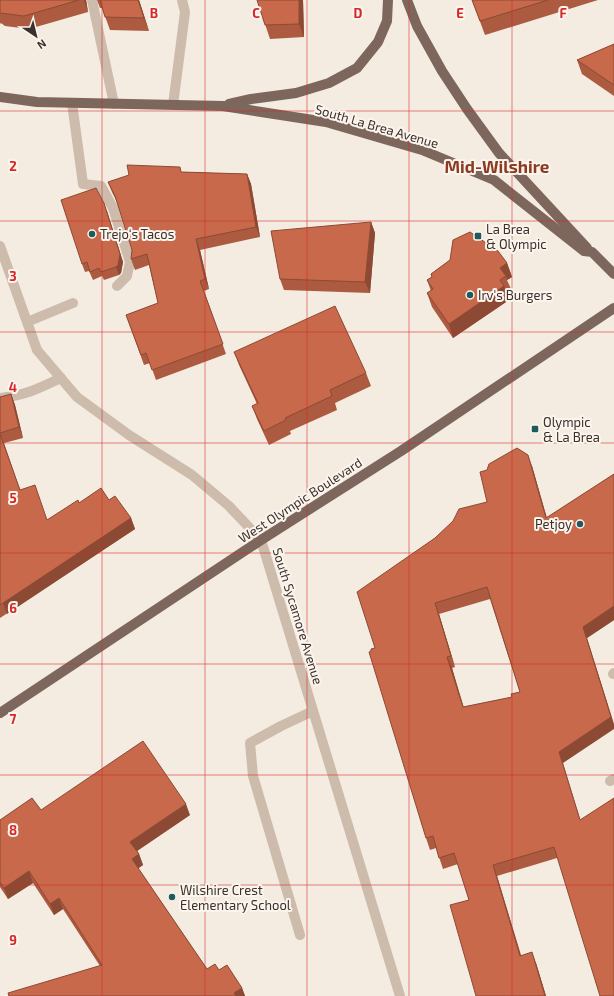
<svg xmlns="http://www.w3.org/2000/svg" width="614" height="996" font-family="'Exo 2',sans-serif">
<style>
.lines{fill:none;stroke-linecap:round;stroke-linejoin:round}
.service{stroke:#cdbbac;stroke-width:10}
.minor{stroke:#cdbbac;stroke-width:10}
.primary{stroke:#7d675c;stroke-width:10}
.wall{fill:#ac5a40;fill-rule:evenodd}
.shaded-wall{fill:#8c4a34}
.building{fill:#c8694b;stroke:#8c4a34;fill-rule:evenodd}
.grid{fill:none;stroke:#d62828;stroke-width:1;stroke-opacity:0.55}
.poi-dot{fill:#1f5a5e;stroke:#fbf5ee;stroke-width:1.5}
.labels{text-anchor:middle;stroke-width:4;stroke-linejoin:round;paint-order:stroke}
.street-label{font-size:13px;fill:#3b302b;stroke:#fbf5ee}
.poi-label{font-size:13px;fill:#3b302b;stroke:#fbf5ee;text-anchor:start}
.district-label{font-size:17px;font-weight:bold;fill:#8c3b22;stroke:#fbf5ee}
.grid-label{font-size:13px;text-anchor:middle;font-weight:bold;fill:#d62828;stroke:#fbf5ee;stroke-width:4;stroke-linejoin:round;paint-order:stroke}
</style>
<rect width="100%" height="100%" fill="#f4ebe1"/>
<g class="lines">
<g class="service">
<path d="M 92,0 L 114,104"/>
<path d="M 72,103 L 83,184 L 101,186 L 113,208 L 130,262 L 127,276 L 117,286"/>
<path d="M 173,105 L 185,12 L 182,0"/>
<path d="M 27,322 L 73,303"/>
<path d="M 0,398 C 26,395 38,389 61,378"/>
<path d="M 613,674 L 614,673"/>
<path d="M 610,781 L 614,779"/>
<path d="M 300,935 L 253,776 L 250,743 L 281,726 L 313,711"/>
</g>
<path class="minor" d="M 0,246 L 37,350 L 77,397 L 129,435 L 192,475 L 229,506 L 261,540 L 400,996"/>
<g class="primary">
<path d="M 407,0 L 417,26 L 442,71 L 467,109 L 499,153 L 587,248"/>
<path d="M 0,97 L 37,102 L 223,106 L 326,122 L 422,150 L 494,180 L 584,251 L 592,252 L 614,274"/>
<path d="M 229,104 L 251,99 L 296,93 L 329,83 L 357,68 L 378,42 L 387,21 L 388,0"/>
<path d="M 0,713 L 261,540 L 401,451 L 614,308"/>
</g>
</g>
<g class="wall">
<path d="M 0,0 L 86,0 L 88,12 L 29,29 L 5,26 L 1,23 L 0,24 Z"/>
<path d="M 97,0 L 139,0 L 149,31 L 110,30 L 102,8 L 100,8 Z"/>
<path d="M 257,0 L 303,0 L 304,37 L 270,39 Z"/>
<path d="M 472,0 L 598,0 L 485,35 Z"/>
<path d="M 614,44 L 614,96 L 582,74 L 577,60 Z"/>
<path d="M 182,172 L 247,174 L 251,184 L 260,237 L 200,250 L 209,289 L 204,291 L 226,354 L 156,380 L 150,363 L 144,365 L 126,315 L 158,303 L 149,265 L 135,270 L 131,259 L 132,250 L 118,204 L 112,192 L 108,182 Z"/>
<path d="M 107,211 L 123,262 L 121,273 L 119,275 L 104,280 L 102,276 L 93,280 L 89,271 L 85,272 L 82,264 Z"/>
<path d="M 371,222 L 375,233 L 370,293 L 284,290 L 280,279 Z"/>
<path d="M 450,260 L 507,263 L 512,277 L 507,280 L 511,289 L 506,292 L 509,300 L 453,338 L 432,307 L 427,293 L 431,291 L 427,280 L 432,277 L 431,274 Z"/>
<path d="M 234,352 L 366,373 L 371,386 L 335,403 L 337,410 L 290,431 L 291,434 L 269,445 L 257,419 L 252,406 L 257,404 L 239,365 Z"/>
<path d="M 11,394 L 15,405 L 23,438 L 4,443 L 20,490 L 47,520 L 79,503 L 109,500 L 131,518 L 135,529 L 0,618 L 0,397 Z"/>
<path d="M 532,466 L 547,518 L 614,474 L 614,620 L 587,638 L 563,763 L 557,858 L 497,876 L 521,955 L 536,963 L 546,996 L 469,900 L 458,864 L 443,869 L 436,848 L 430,850 L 426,838 L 371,651 L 375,648 L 487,502 ZM 490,599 L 520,692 L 512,697 L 463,707 L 452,668 L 455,667 L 439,614 Z"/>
<path d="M 41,810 L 190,815 L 137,851 L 139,854 L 143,865 L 138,868 L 207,969 L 219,970 L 242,988 L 245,996 L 9,996 L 100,966 L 63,909 L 54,915 L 33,883 L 8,899 L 0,887 L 0,820 Z"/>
</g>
<g class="shaded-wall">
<path d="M 84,0 L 86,0 L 88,12 Z"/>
<path d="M 138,0 L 139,0 L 149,31 L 144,18 Z"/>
<path d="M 299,0 L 303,0 L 304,37 L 299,24 Z"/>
<path d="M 247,174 L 251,184 L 260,237 L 256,227 Z"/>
<path d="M 104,203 L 123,262 L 121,273 L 119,275 L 116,267 Z"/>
<path d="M 371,222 L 375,233 L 370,293 L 365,282 Z"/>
<path d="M 196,239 L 200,250 L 209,289 L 205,279 Z"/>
<path d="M 507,263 L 512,277 L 507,280 L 506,276 L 500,268 Z"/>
<path d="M 504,286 L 509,300 L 453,338 L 449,324 Z"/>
<path d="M 11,394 L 15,405 L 23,438 L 19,427 Z"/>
<path d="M 528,455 L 532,466 L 550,530 L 546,518 Z"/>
<path d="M 131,518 L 135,529 L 7,614 L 3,603 Z"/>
<path d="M 435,603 L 439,614 L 455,667 L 451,656 Z"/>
<path d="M 614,606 L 614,620 L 587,638 L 614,724 L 614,729 L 563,763 L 584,832 L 580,820 L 559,752 L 583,627 Z"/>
<path d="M 447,657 L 452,668 L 467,718 L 463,707 Z"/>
<path d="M 186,804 L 190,815 L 134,853 L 130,842 Z"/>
<path d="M 139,854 L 143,865 L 136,870 L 132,859 Z"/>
<path d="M 493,865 L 497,876 L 524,967 L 520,956 Z"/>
<path d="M 29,871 L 33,883 L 8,899 L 4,888 Z"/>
<path d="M 59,898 L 63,909 L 54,915 L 50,904 Z"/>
<path d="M 532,952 L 536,963 L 546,996 L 545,996 Z"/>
<path d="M 242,988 L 245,996 L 235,996 L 234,993 Z"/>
</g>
<g class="building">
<path d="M 0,0 L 79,0 L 24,16 L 0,13 Z"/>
<path d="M 100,0 L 138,0 L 144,18 L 105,17 Z"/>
<path d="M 257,0 L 299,0 L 299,24 L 265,25 Z"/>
<path d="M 472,0 L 548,0 L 480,21 Z"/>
<path d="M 614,44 L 614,85 L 577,60 Z"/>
<path d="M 127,165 L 180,167 L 181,172 L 247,174 L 256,227 L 196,239 L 205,279 L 200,281 L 223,344 L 152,370 L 146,353 L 141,355 L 126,315 L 158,303 L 147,254 L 131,259 L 132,250 L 115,196 L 108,182 L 129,175 Z"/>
<path d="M 96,188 L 104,203 L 120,254 L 118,265 L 116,267 L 101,272 L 99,268 L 90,272 L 87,262 L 82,264 L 61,200 Z"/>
<path d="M 371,222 L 365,282 L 280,279 L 271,231 Z"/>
<path d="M 470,232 L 498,251 L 507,263 L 500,268 L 506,276 L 500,280 L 504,286 L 449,324 L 427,293 L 433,289 L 427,280 L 432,277 L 431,274 L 450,260 L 453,240 Z"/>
<path d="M 335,306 L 366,373 L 330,390 L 332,396 L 285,418 L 286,420 L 264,431 L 252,406 L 258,403 L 234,352 Z"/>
<path d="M 11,394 L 19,427 L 0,433 L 0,397 Z"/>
<path d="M 0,434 L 20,490 L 35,485 L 47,520 L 78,500 L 79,503 L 101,488 L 109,500 L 115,496 L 131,518 L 0,605 Z"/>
<path d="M 517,448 L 528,455 L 546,518 L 614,474 L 614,606 L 583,627 L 611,717 L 559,752 L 580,820 L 614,798 L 614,996 L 600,996 L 554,847 L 493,865 L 520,956 L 532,952 L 545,996 L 476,996 L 450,905 L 469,900 L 454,853 L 439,858 L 433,836 L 426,838 L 369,652 L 371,651 L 371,649 L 375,648 L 357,592 L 435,538 L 453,521 L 459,509 L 487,502 L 480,472 L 487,470 L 489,464 ZM 487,587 L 520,692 L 511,694 L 512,697 L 463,707 L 447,657 L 451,656 L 435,603 Z"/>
<path d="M 143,741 L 186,804 L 130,842 L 139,854 L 132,859 L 207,969 L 215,964 L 219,970 L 227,965 L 242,988 L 234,993 L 236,996 L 9,996 L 8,993 L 102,965 L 59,898 L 50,904 L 29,871 L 4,888 L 0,882 L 0,820 L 32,798 L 41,810 Z"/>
</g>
<path class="grid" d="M 102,0 L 102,996M 205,0 L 205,996M 307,0 L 307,996M 409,0 L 409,996M 512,0 L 512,996M 0,111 L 614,111M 0,221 L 614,221M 0,332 L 614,332M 0,443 L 614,443M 0,553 L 614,553M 0,664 L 614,664M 0,775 L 614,775M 0,885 L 614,885"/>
<g class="poi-dot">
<circle cx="92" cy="234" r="4"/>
<rect x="474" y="232" width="8" height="8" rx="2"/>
<circle cx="470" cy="295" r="4"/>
<rect x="531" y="425" width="8" height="8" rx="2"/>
<circle cx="580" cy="524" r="4"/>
<circle cx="172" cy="897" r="4"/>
</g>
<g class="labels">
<g class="street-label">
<text transform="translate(377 126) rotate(16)" y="5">South La Brea Avenue</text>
<text transform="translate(300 500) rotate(-33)" y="5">West Olympic Boulevard</text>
<text transform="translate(298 616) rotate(73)" y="5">South Sycamore Avenue</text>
</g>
<g class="poi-label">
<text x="486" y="234">La Brea<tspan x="486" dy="15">&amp; Olympic</tspan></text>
<text x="100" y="239">Trejo‘s Tacos</text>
<text x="478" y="300">Irv's Burgers</text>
<text x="543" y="427">Olympic<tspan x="543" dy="15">&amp; La Brea</tspan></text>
<text x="572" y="529" text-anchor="end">Petjoy</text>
<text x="180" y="895">Wilshire Crest<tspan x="180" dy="15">Elementary School</tspan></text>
</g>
<g class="district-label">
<text x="497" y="173">Mid-Wilshire</text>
</g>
</g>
<g class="grid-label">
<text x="154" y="18">B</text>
<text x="256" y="18">C</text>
<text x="358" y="18">D</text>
<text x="460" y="18">E</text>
<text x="563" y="18">F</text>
<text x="13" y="171">2</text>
<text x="13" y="281">3</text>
<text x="13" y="392">4</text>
<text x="13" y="503">5</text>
<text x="13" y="613">6</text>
<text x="13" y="724">7</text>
<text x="13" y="835">8</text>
<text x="13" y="945">9</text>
</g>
<g transform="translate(36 36) rotate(145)" stroke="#fbf5ee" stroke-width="3" paint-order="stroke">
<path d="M0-3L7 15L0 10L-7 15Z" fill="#3b302b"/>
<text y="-6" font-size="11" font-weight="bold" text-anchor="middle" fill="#3b302b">N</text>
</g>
</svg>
